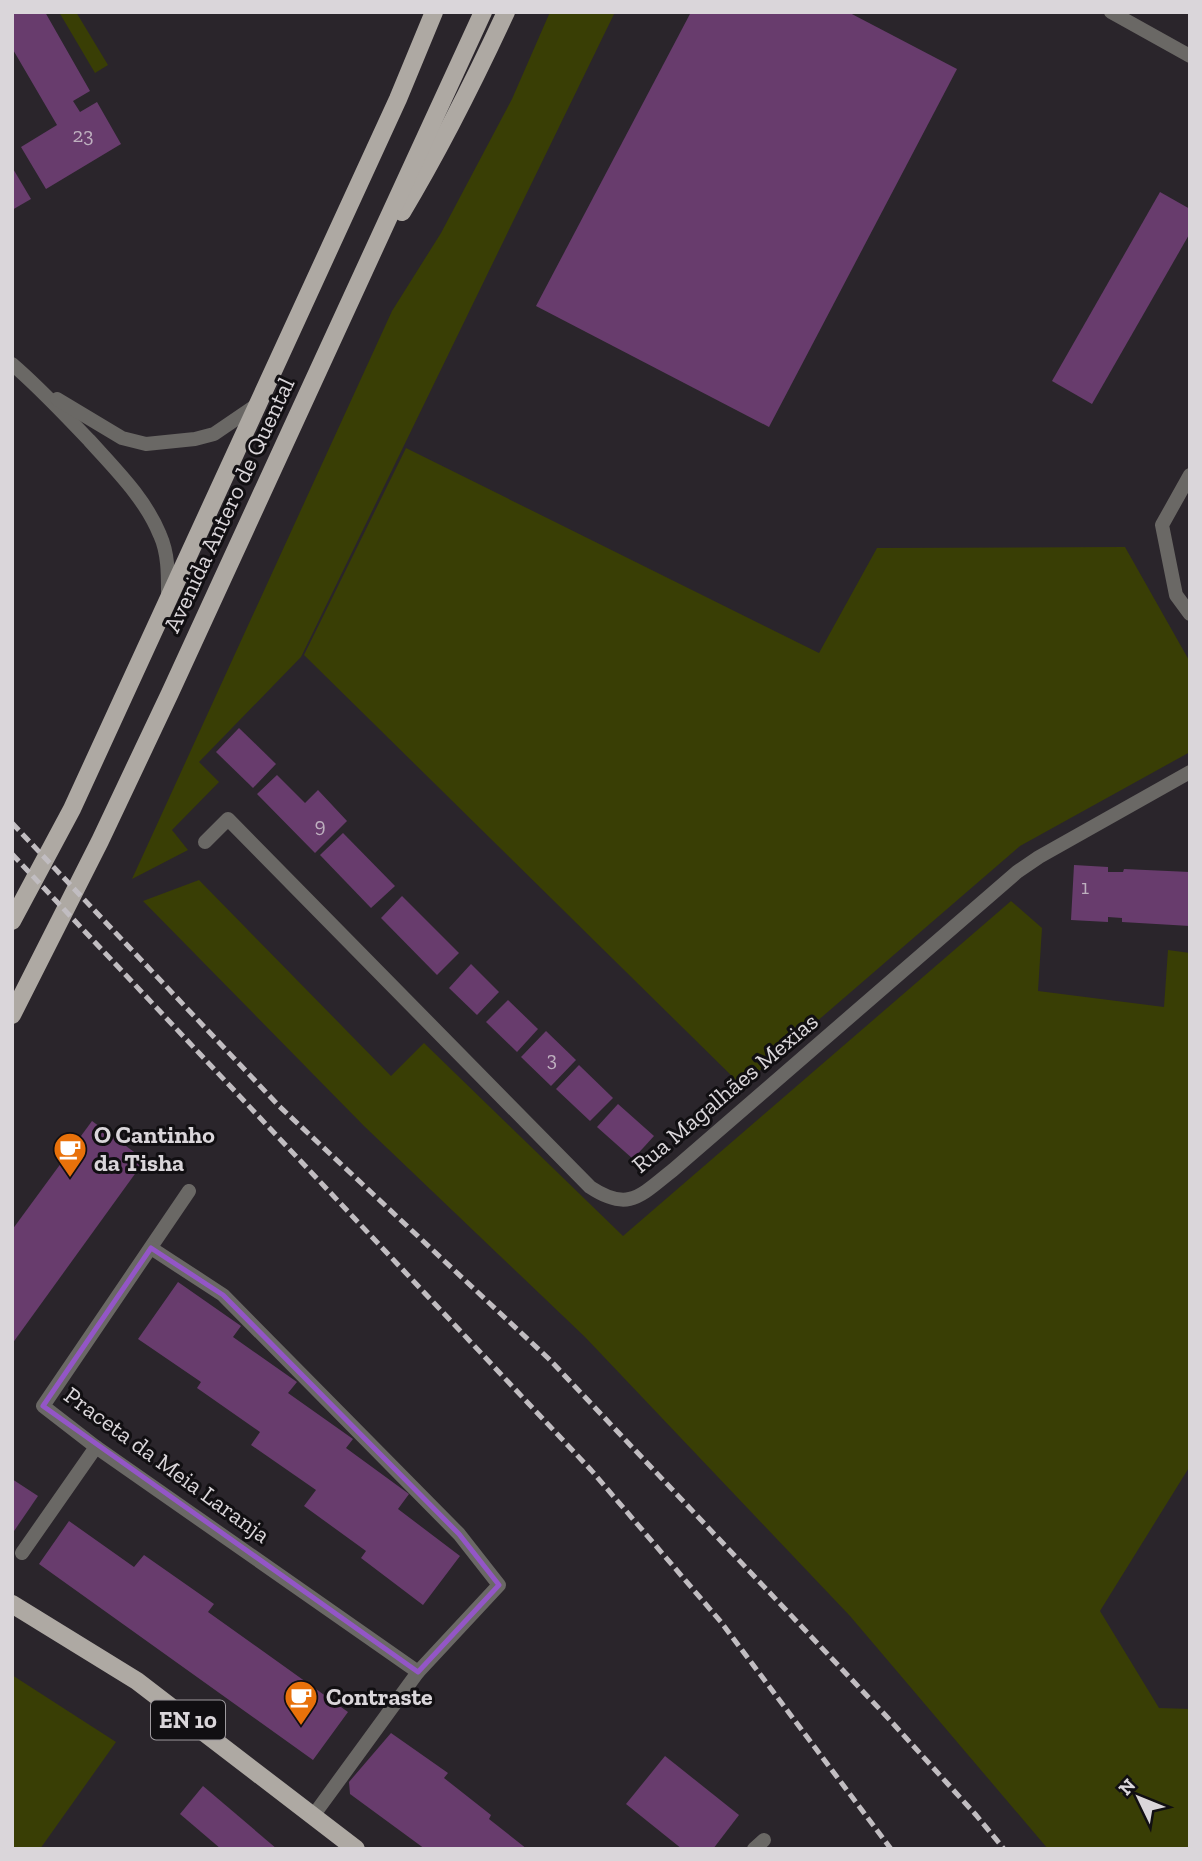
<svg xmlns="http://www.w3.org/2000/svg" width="1202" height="1861" font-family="'Zilla Slab',serif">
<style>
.green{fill:#393e05}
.building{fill:#683c6d}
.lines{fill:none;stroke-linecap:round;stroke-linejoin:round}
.minor{stroke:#6a6865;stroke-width:14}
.tertiary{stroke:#6a6865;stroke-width:14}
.primary{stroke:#aea9a3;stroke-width:18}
.rail{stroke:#c1bdc1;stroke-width:5;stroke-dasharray:10 5;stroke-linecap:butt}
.marked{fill:none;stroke:#9356c6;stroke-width:5;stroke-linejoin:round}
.labels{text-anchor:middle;stroke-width:6;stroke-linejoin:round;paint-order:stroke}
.number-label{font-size:21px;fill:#beb0bf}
.shield{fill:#110f12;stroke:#9e9a9e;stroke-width:2}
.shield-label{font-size:23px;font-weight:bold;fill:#dad6da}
.street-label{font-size:24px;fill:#dad6da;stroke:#110f12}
.poi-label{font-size:24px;font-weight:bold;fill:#dad6da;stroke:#110f12;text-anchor:start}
</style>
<rect width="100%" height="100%" fill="#2a252b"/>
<g class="green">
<path d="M 59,12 L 76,12 L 108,65 L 95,73 Z"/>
<path d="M 550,12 L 615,12 L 301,657 L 199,762 L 219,782 L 172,830 L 188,850 L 132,879 L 392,311 L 441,233 L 512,99 Z"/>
<path d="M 406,448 L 819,653 L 877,548 L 1125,547 L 1190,662 L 1190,752 L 1020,846 L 742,1086 L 304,655 Z"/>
<path d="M 199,880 L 391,1076 L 424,1043 L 623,1236 L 1011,901 L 1042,928 L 1038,991 L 1164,1007 L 1168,950 L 1190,953 L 1190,1466 L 1100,1611 L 1159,1708 L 1190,1709 L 1190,1849 L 1048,1849 L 850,1616 L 585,1337 L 364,1126 L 143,901 Z"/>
<path d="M 12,1675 L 116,1742 L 40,1849 L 12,1849 Z"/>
</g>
<g class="building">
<path d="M 12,12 L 45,12 L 90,91 L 73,101 L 80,112 L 97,102 L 121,144 L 46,189 L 21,147 L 57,125 L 12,48 Z"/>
<path d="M 691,12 L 848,12 L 957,69 L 769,427 L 536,306 Z"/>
<path d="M 12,167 L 31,199 L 12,210 Z"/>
<path d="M 1160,192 L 1190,209 L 1190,233 L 1092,404 L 1052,381 Z"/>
<path d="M 239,728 L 276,764 L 253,788 L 216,752 Z"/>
<path d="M 277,775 L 305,803 L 318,790 L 347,821 L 315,853 L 257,794 Z"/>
<path d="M 343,833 L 395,886 L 371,908 L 320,855 Z"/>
<path d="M 1074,865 L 1108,867 L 1108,872 L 1123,872 L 1124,869 L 1190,872 L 1190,926 L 1122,922 L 1122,918 L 1108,917 L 1108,922 L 1071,920 Z"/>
<path d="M 402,896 L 459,953 L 437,975 L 381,918 Z"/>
<path d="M 471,964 L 499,992 L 477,1015 L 449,988 Z"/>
<path d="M 508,1000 L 538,1029 L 517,1052 L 486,1022 Z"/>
<path d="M 546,1031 L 576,1060 L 551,1086 L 521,1057 Z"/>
<path d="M 579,1065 L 613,1098 L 590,1121 L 556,1089 Z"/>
<path d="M 618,1104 L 654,1136 L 633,1159 L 597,1127 Z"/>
<path d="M 92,1121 L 145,1160 L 12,1344 L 12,1230 Z"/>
<path d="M 178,1282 L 241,1326 L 233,1337 L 297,1382 L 288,1393 L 353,1439 L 346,1448 L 409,1494 L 398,1509 L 460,1556 L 423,1605 L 361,1558 L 366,1551 L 304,1506 L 316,1490 L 251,1445 L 260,1432 L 197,1388 L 201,1382 L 138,1339 Z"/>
<path d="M 12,1479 L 38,1496 L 12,1534 Z"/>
<path d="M 69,1521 L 134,1567 L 144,1555 L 214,1604 L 208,1612 L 348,1712 L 313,1760 L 39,1564 Z"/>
<path d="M 391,1733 L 448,1773 L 444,1778 L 491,1815 L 489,1819 L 527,1849 L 425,1849 L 350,1794 L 349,1782 Z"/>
<path d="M 665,1756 L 739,1815 L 713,1849 L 682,1849 L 626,1804 Z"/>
<path d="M 203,1786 L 277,1849 L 221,1849 L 180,1814 Z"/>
</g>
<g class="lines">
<g class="minor">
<path d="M 12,364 C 40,388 64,414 89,440 C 115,469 145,498 160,535 C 169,555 168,578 168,599"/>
<path d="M 57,399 L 122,438 L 146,444 L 195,439 L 214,434 L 258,404"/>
<path d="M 1190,475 L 1162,525 L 1176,595 L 1190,614"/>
<path d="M 205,842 L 228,819 L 590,1187 C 629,1213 641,1195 673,1170 L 1017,872 L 1039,857 L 1190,772"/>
<path d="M 189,1191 L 43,1406 L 96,1447 L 418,1672"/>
<path d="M 151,1248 L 223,1295 L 459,1534 L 499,1585 L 418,1672 L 313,1816"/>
<path d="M 22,1553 L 96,1447"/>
<path d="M 754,1849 L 764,1840"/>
</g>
<path class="tertiary" d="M 1111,12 L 1190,56"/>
<g class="primary">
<path d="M 402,212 C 441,147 474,81 506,12"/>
<path d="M 12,921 L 72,809 L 398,99 L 434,12"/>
<path d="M 12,1015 L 100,841 L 170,693 L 483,12"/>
<path d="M 12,1604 L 137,1681 L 356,1849"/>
</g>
<g class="rail">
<path d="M 12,823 L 279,1106 L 549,1359 L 888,1718 L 976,1815 L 1004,1849"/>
<path d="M 12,854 L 591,1470 L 721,1622 L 891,1849"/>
</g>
</g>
<path class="marked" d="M 151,1248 L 223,1295 L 459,1534 L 499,1585 L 418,1672 L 43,1406 Z"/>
<defs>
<symbol id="cafe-pin" viewBox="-11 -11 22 30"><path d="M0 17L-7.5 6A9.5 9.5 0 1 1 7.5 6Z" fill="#e8710a" stroke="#110f12"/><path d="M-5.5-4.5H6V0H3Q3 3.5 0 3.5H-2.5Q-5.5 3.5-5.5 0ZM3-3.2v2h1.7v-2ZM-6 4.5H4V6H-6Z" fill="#fff"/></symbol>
</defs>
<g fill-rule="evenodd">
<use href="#cafe-pin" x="51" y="1130" width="38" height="52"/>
<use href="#cafe-pin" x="282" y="1678" width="38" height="52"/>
</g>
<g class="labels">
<g class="number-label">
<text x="83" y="142">23</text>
<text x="320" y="832">9</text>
<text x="1085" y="894">1</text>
<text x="552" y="1066">3</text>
</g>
<rect class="shield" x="151" y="1700.5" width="74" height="39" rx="5"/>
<g class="shield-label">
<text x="188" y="1728">EN 10</text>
</g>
<g class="street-label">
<text transform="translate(229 505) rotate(-65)" y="8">Avenida Antero de Quental</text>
<text transform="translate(725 1093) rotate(-40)" y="8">Rua Magalhães Mexias</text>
<text transform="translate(167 1465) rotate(36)" y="8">Praceta da Meia Laranja</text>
</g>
<g class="poi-label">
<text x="94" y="1143">O Cantinho<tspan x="94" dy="28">da Tisha</tspan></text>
<text x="326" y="1705">Contraste</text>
</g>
</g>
<rect width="1202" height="1861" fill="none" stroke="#dad6da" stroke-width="28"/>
<g transform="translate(1139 1798) rotate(313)" stroke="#110f12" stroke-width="5" paint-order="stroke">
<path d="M0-5L12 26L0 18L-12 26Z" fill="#dad6da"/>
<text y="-10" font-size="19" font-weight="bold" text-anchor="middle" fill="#dad6da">N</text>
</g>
</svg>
